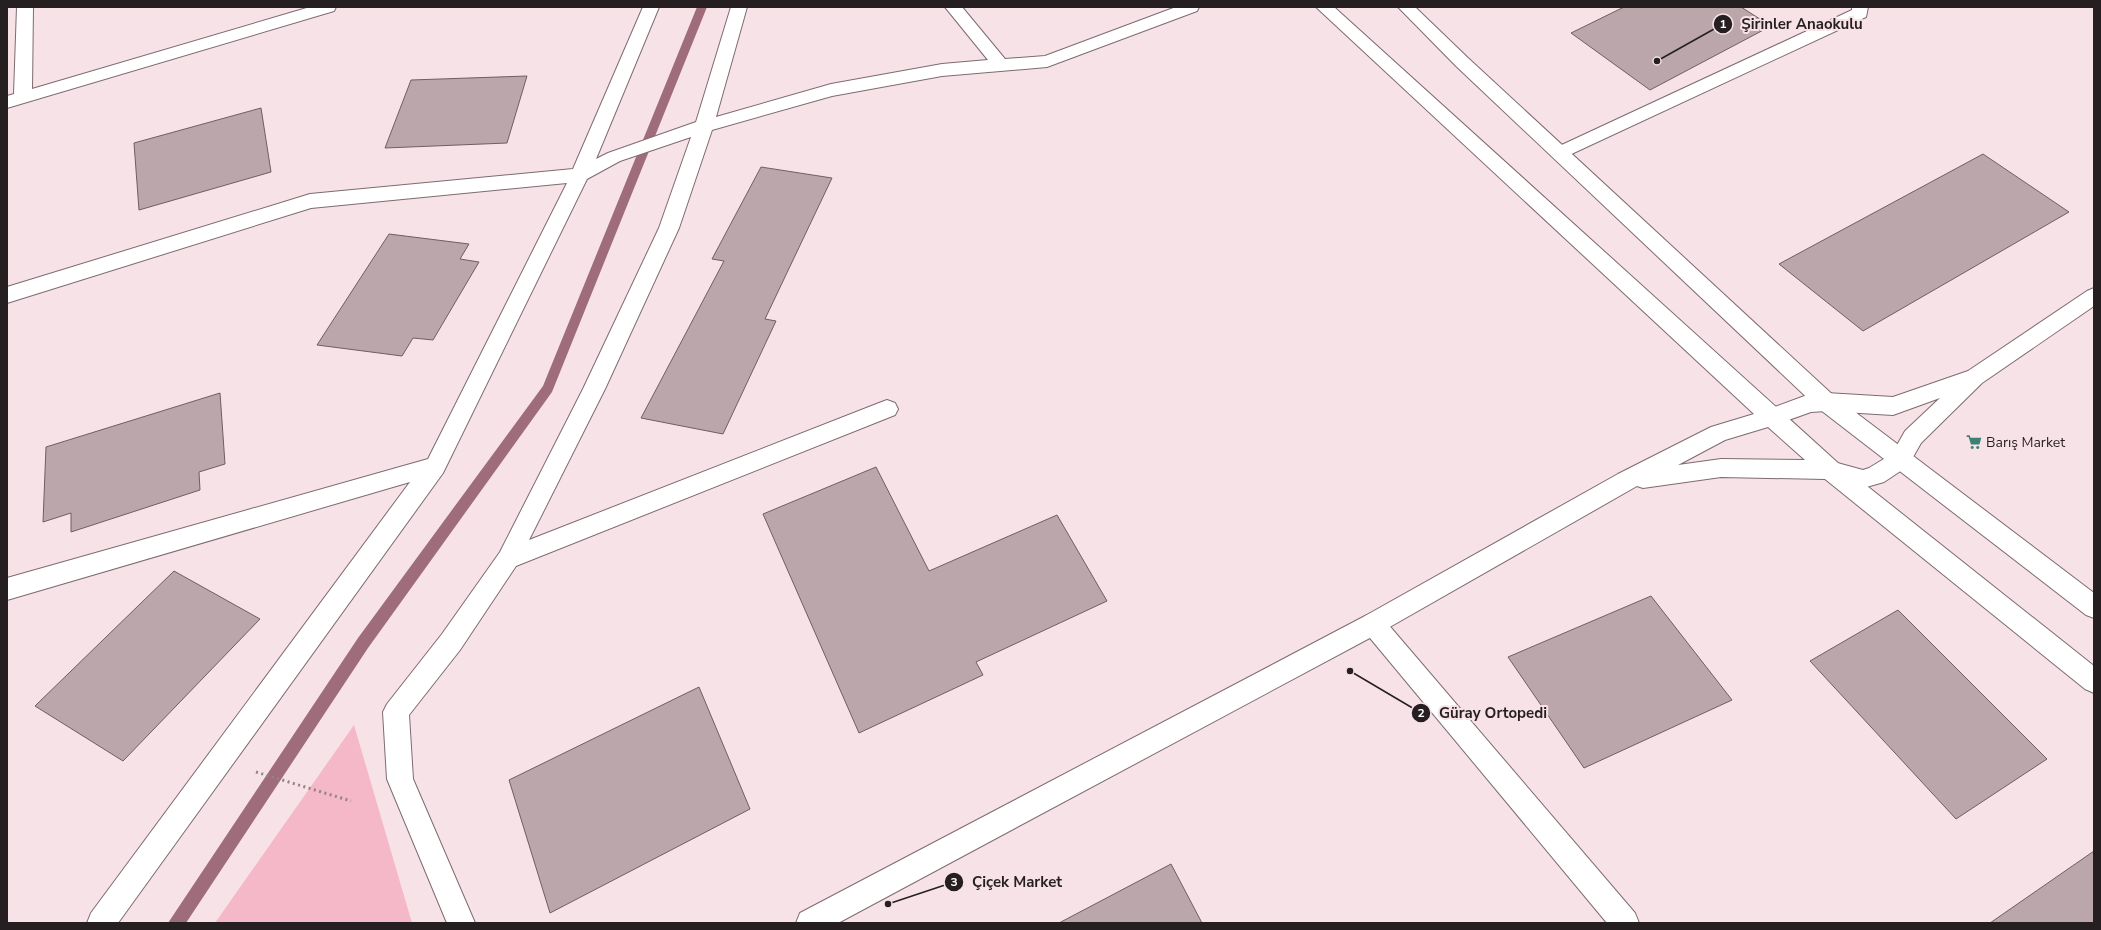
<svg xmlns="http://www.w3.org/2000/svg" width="2101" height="930" font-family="'Nunito Sans',sans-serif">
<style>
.green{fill:#f5b8c8}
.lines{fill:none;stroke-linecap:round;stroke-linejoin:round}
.stream{fill:#9e6c7b;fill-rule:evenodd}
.building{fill:#baa6ab;stroke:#705e63}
.minor-casing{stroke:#7d6b6f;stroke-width:2}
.tertiary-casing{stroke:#7d6b6f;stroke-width:2}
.path{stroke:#918386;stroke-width:3;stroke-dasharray:2 3.5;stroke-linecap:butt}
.minor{fill:#fff;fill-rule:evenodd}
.tertiary{fill:#fff;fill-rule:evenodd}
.labels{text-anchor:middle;stroke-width:4;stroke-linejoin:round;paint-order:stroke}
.poi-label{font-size:14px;fill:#261f21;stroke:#f7e2e7;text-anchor:start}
.leader{fill:none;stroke:#261f21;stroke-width:1.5}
.callout-dot{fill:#261f21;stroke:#f7e2e7;stroke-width:1.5}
.mark-label{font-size:12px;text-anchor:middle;font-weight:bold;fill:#fff}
.callout-label{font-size:15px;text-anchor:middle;font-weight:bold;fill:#261f21;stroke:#f7e2e7;stroke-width:4;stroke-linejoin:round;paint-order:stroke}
</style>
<rect width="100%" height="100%" fill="#f7e2e7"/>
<path class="green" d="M 354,725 L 412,923 L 215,923 Z"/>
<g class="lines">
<path class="stream" d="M 697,7 L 707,7 L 552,392 L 368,648 L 186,923 L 168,923 L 358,638 L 543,386 Z"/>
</g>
<g class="building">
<path d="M 1624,7 L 1741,7 L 1771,26 L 1650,90 L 1571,33 Z"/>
<path d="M 527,76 L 507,143 L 385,148 L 411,80 Z"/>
<path d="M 261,108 L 271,172 L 139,210 L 134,143 Z"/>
<path d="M 1983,154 L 2069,212 L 1863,331 L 1779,264 Z"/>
<path d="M 761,167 L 832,178 L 765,319 L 776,321 L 723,434 L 641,418 L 724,261 L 712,259 Z"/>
<path d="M 389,234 L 469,244 L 460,259 L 479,262 L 433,340 L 413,338 L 402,356 L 317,345 Z"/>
<path d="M 220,393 L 225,464 L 199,472 L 200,490 L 71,532 L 71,513 L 43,522 L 46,447 Z"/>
<path d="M 876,467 L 929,571 L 1057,515 L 1107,601 L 976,662 L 983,675 L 859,733 L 763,514 Z"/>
<path d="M 174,571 L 260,619 L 123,761 L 35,706 Z"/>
<path d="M 1651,596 L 1732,700 L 1584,768 L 1508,657 Z"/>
<path d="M 1898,610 L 2047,759 L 1956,819 L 1810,661 Z"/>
<path d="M 699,687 L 750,809 L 550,913 L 509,780 Z"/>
<path d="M 2094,851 L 2094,923 L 1990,923 Z"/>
<path d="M 1171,864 L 1202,923 L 1059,923 Z"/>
</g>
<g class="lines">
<defs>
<g id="minor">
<path d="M 17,7 L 33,7 L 32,89 L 310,7 L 336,7 L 334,11 L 7,108 L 7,96 L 14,94 Z"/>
<path d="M 643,7 L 659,7 L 596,159 L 608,153 L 696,122 L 731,7 L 747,7 L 716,117 L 831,84 L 942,64 L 988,60 L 945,7 L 962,7 L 1005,59 L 1045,56 L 1176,7 L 1199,7 L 1197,11 L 1047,67 L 942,76 L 832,96 L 712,130 L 679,228 L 605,389 L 529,540 L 879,403 L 887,400 L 895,403 L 898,409 L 895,415 L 516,566 L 460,650 L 409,715 L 413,779 L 475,923 L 447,923 L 387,779 L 383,712 L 387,704 L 442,634 L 500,552 L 583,389 L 659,228 L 691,137 L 620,161 L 587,179 L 443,473 L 118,923 L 87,923 L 91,913 L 410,482 L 7,600 L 7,578 L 428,459 L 567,183 L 311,208 L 7,303 L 7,287 L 310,194 L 573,169 Z"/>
<path d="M 1852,7 L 1868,7 L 1866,17 L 1565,157 L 1559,159 L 1553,157 L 1550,153 L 1553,149 L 1852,10 Z"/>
<path d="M 2094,288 L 2094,306 L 1982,383 L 1921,443 L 1908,466 L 1884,482 L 1863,488 L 1822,477 L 1819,470 L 1822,463 L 1830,461 L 1863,470 L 1869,468 L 1892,454 L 1905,431 L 1940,398 L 1893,415 L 1826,411 L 1811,412 L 1772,426 L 1764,423 L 1761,417 L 1764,411 L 1810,394 L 1826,393 L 1893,397 L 1968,371 L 2087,291 Z"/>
<path d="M 1373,613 L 1381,616 L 1635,913 L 1639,923 L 1607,923 L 1365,632 L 1361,624 L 1365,616 Z"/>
</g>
<g id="tertiary">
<path d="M 1316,7 L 1334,7 L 1838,463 L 2094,666 L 2094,693 L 2085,689 L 1825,479 L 1721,477 L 1643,488 L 1637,486 L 1381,632 L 838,923 L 796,923 L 800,913 L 1365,616 L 1618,474 L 1711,427 L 1754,414 ZM 1768,427 L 1805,460 L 1721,459 L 1678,465 L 1725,440 Z"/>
<path d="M 1398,7 L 1415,7 L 1468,58 L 1834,396 L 2094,593 L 2094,618 L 2086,615 L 1818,408 L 1456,66 Z"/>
</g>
</defs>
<use href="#minor" class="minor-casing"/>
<use href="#tertiary" class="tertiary-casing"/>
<path class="path" d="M 256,772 L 351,801"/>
<use href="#minor" class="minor"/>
<use href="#tertiary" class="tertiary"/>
</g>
<defs>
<symbol id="supermarket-bare" viewBox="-9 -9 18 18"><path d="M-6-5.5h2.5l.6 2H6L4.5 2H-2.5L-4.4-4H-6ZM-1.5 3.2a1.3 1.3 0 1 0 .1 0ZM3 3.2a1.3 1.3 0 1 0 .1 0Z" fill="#3d8175" stroke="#f7e2e7" stroke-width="2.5" paint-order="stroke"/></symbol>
</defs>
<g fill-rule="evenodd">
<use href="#supermarket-bare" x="1963" y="431" width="22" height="22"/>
</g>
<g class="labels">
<g class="poi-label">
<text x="1986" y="447">Barış Market</text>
</g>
</g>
<path class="leader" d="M1657 61L1723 24M1350 671L1421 713M888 904L954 882"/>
<g class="callout-dot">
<circle cx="1657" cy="61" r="4"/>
<circle cx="1350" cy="671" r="4"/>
<circle cx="888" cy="904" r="4"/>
<circle cx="1723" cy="24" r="10"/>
<circle cx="1421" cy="713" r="10"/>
<circle cx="954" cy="882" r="10"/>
</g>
<g class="mark-label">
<text x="1723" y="28">1</text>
<text x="1421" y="717">2</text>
<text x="954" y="886">3</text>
</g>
<g class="callout-label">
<text x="1802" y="29">Şirinler Anaokulu</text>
<text x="1493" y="718">Güray Ortopedi</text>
<text x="1017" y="887">Çiçek Market</text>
</g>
<rect width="2101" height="930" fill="none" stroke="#261f21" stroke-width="16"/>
</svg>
